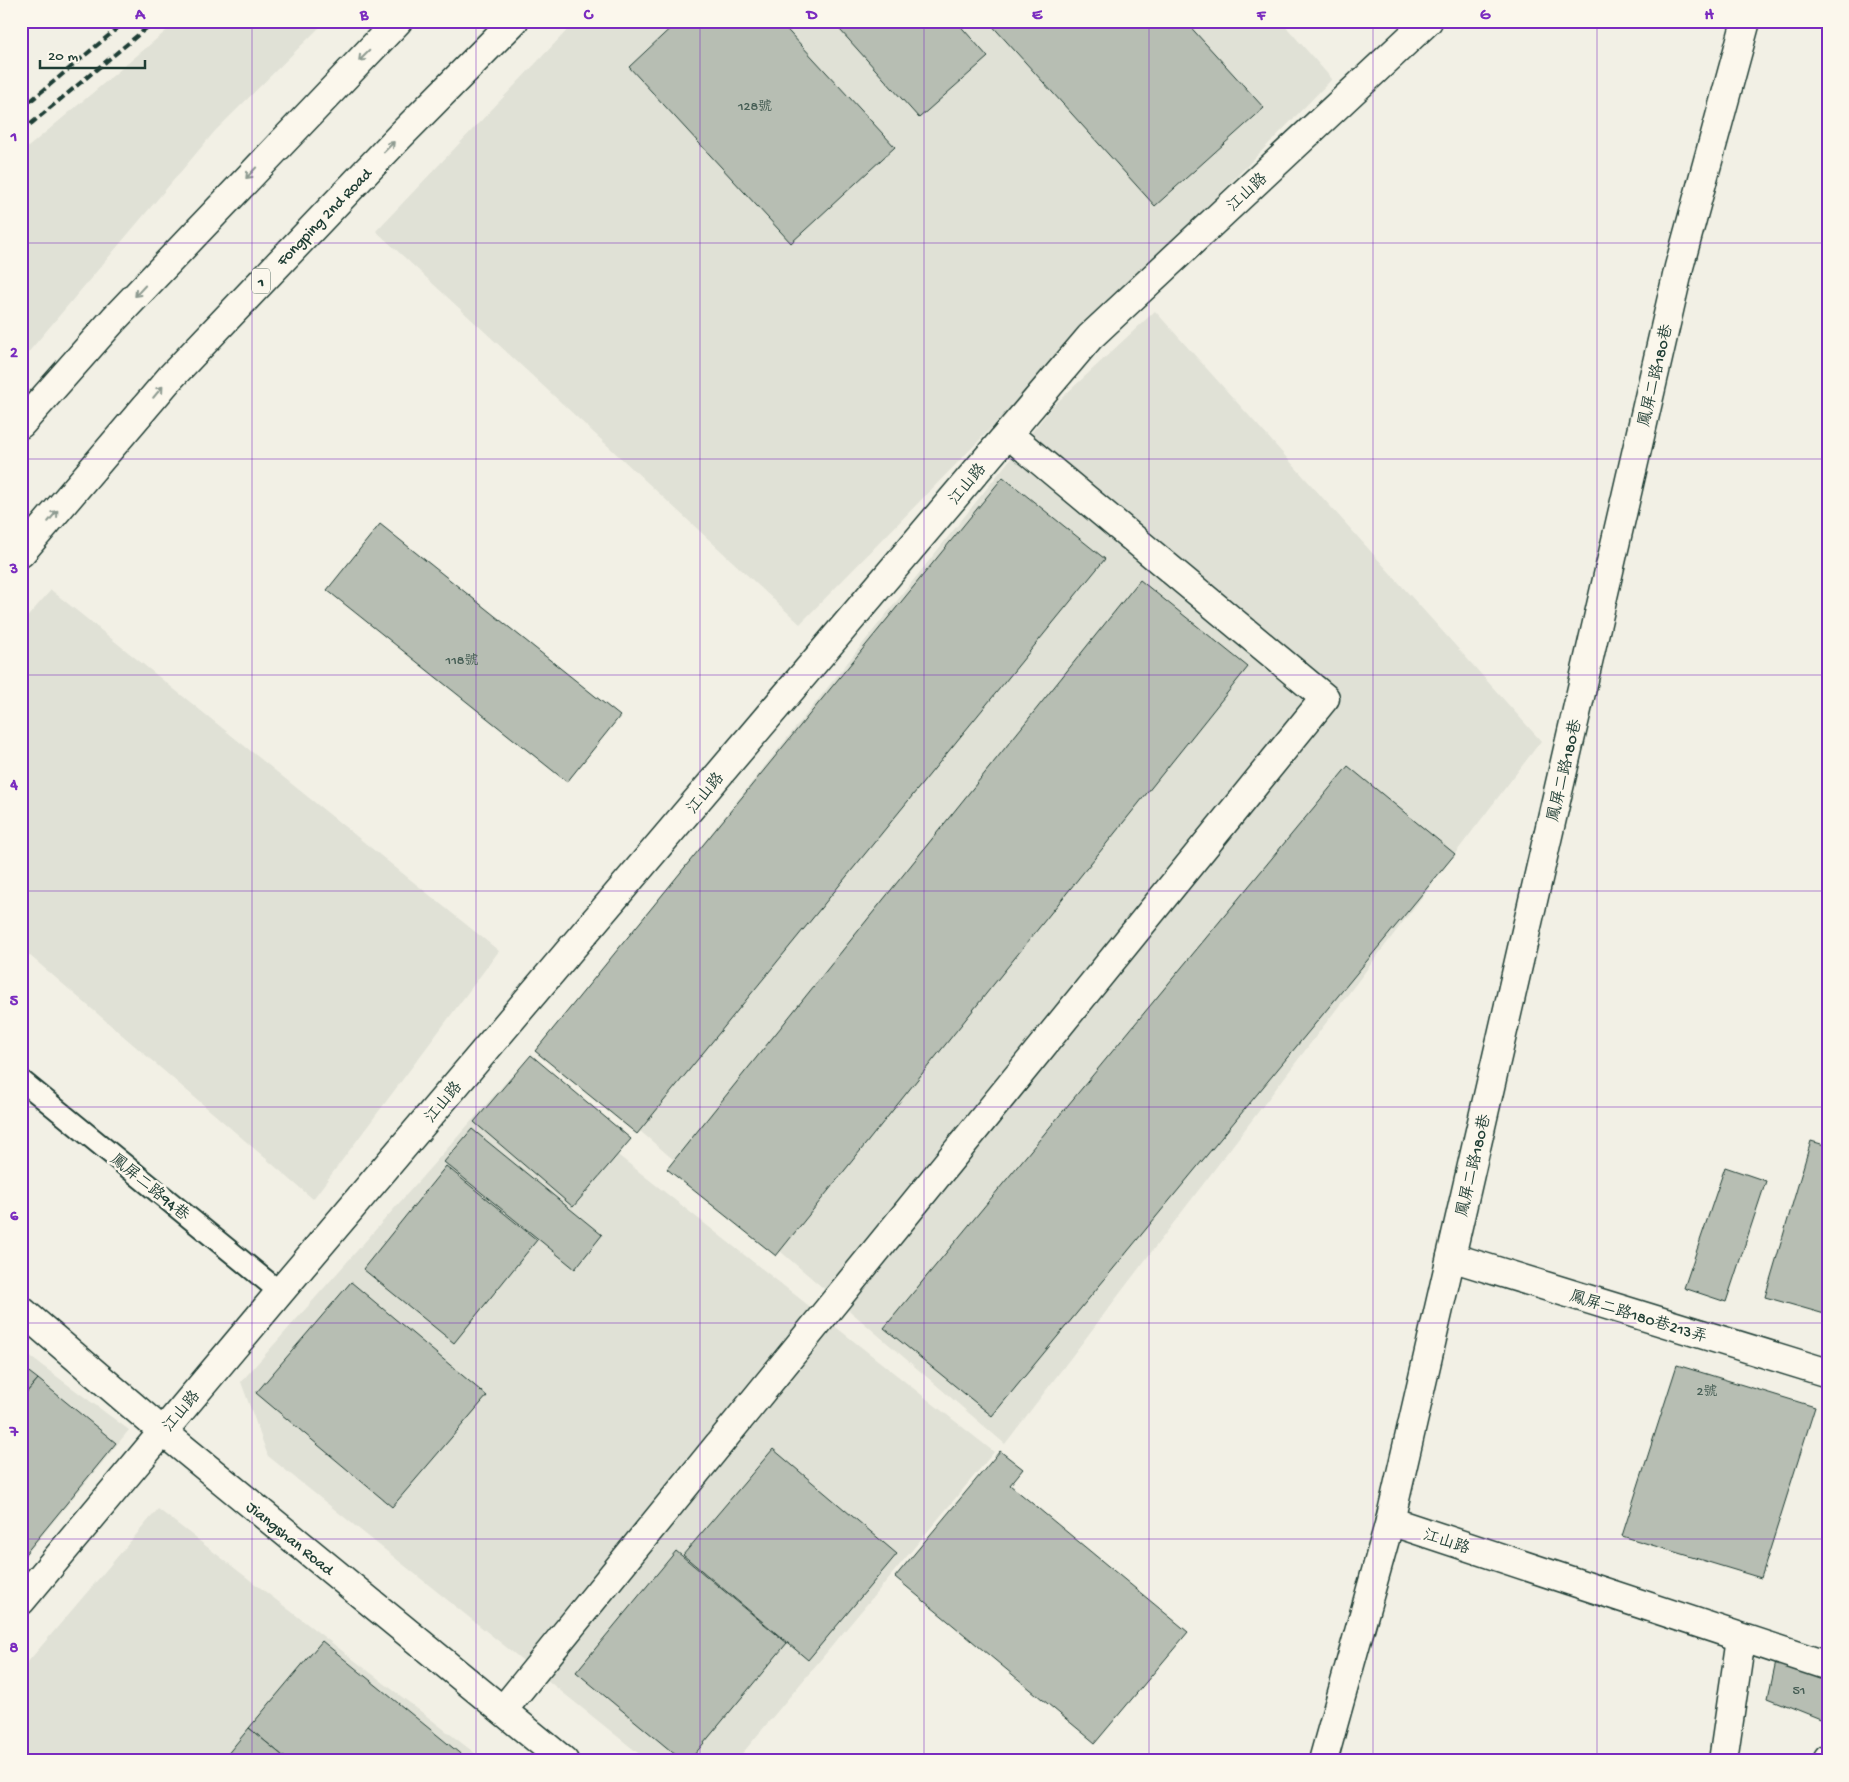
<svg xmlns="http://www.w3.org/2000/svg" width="1849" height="1782" font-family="'Gochi Hand','LXGW WenKai TC',sans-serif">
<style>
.built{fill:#e0e1d6}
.building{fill:#b7beb3;stroke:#1f3d34}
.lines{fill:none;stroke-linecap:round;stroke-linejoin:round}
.lane-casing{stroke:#1f3d34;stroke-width:24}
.street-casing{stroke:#1f3d34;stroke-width:31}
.secondary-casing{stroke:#1f3d34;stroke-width:31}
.primary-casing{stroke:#1f3d34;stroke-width:31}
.lane{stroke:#fbf7ec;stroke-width:20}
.street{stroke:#fbf7ec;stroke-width:28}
.secondary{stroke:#fbf7ec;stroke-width:28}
.primary{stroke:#fbf7ec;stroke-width:28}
.rail{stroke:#1f3d34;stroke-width:4;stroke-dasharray:8 4;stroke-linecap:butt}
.oneway{stroke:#8d9a90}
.grid{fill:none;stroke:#7b2cbf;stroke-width:1;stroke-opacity:0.55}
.labels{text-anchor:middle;stroke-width:5;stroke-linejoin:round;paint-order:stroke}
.number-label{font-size:14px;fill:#455d54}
.shield{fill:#fbf7ec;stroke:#61756b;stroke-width:1}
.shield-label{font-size:15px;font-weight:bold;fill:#1f3d34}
.street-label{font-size:16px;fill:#1f3d34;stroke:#fbf7ec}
.neatline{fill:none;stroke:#7b2cbf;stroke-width:2}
.grid-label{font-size:16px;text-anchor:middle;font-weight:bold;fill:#7b2cbf}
</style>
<rect width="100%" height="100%" fill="#f2f0e5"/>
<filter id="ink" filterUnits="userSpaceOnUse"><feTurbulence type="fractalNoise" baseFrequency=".02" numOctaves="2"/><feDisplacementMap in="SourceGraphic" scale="10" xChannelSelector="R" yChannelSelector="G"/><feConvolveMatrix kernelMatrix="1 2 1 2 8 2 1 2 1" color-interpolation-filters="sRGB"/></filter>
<g filter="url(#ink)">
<g class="built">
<path d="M 178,21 L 326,21 L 215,131 L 21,361 L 21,153 Z"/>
<path d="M 576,21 L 1281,21 L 1332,79 L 800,624 L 376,231 Z"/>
<path d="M 1155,311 L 1541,741 L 1005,1444 L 541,1046 L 1052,407 Z"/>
<path d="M 51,590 L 499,951 L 313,1199 L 21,948 L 21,624 Z"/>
<path d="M 514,1073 L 994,1452 L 736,1761 L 648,1761 L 268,1456 L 241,1382 Z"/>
<path d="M 21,1350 L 129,1430 L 21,1561 Z"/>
<path d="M 158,1509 L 485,1761 L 21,1761 L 21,1670 Z"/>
</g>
<g class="building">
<path d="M 678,21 L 779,21 L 895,147 L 791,243 L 629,67 Z"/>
<path d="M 832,21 L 956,21 L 988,57 L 919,118 Z"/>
<path d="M 988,21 L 1185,21 L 1264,108 L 1155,206 Z"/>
<path d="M 1003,477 L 1105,559 L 637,1134 L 535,1051 Z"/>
<path d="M 380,524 L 620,716 L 567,782 L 327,590 Z"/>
<path d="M 1140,580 L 1248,667 L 776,1256 L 667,1169 Z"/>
<path d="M 1348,766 L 1455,854 L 992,1416 L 884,1328 Z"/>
<path d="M 531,1055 L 631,1139 L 573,1207 L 474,1122 Z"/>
<path d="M 472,1129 L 602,1235 L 575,1269 L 444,1162 Z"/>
<path d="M 1811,1141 L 1828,1146 L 1828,1315 L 1765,1297 Z"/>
<path d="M 446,1166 L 537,1240 L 454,1343 L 363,1269 Z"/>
<path d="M 1725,1167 L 1766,1181 L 1726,1302 L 1684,1288 Z"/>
<path d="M 351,1282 L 487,1396 L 392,1507 L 256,1393 Z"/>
<path d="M 1677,1365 L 1815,1407 L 1761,1578 L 1622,1536 Z"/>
<path d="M 21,1366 L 38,1379 L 21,1399 Z"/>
<path d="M 38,1379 L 116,1443 L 21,1559 L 21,1399 Z"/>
<path d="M 773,1449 L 897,1554 L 808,1660 L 683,1555 Z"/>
<path d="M 1000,1451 L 1023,1469 L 1010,1485 L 1188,1632 L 1095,1743 L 895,1577 Z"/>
<path d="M 676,1551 L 787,1643 L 689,1761 L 683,1761 L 576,1672 Z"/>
<path d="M 322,1641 L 469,1761 L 289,1761 L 249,1728 Z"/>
<path d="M 1776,1662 L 1828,1679 L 1828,1722 L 1768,1698 Z"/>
<path d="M 249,1728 L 289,1761 L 222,1761 Z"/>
</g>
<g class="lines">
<defs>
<path id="lane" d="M 21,1080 L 280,1292"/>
<g id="street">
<path d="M 1451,1257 L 1828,1373"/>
<path d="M 1390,1521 L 1828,1666"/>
<path d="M 21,1601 L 280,1292 L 1090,337 L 1428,21"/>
<path d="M 503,1710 L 1325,698 L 1008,434"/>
<path d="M 1323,1761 L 1390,1521 L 1679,267 L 1746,21"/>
<path d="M 1723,1761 L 1741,1638"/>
<path d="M 1827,1761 L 1828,1759"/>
</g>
<path id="secondary" d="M 21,1310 L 162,1431 L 564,1761"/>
<g id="primary">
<path d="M 21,424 L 114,319 L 398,21"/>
<path d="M 21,553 L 170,378 L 400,136 L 514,21"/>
</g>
</defs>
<use href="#lane" class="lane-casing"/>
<use href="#street" class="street-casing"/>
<use href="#secondary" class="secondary-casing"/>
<use href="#primary" class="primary-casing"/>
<use href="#lane" class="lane"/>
<use href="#street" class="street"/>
<use href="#secondary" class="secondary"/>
<use href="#primary" class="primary"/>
<g class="rail">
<path d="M 21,109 L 126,21"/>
<path d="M 21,132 L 155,21"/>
</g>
</g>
<defs><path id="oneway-shaft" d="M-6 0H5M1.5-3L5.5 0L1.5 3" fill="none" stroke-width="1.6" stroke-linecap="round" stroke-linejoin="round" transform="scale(1.25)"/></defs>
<g class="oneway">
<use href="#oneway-shaft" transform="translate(364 56) rotate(135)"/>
<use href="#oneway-shaft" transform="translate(389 147) rotate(-46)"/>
<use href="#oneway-shaft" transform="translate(251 173) rotate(133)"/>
<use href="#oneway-shaft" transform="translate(140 291) rotate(133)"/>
<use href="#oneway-shaft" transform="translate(158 392) rotate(-50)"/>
<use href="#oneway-shaft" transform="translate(53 516) rotate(-50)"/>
</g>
</g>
<path class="grid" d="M 252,21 L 252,1761M 476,21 L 476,1761M 700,21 L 700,1761M 924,21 L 924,1761M 1149,21 L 1149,1761M 1373,21 L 1373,1761M 1597,21 L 1597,1761M 21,243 L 1828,243M 21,459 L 1828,459M 21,675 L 1828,675M 21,891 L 1828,891M 21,1107 L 1828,1107M 21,1323 L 1828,1323M 21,1539 L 1828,1539"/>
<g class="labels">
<g class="number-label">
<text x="755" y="110">128號</text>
<text x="462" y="664">118號</text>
<text x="1707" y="1395">2號</text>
<text x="1799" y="1694">51</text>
</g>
<rect class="shield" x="252" y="268.5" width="18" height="25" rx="4"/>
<g class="shield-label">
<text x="261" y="286">1</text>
</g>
<g class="street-label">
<text transform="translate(1246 191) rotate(-43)" y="6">江山路</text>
<text transform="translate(323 216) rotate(-46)" y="6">Fongping 2nd Road</text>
<text transform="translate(1654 375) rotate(-77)" y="6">鳳屏二路180巷</text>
<text transform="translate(966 483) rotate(-50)" y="6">江山路</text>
<text transform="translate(1563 770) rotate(-77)" y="6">鳳屏二路180巷</text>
<text transform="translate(704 792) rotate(-50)" y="6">江山路</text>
<text transform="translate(442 1101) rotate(-50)" y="6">江山路</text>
<text transform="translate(1472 1165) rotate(-77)" y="6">鳳屏二路180巷</text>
<text transform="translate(151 1186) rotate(39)" y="6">鳳屏二路94巷</text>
<text transform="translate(1639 1315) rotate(17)" y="6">鳳屏二路180巷213弄</text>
<text transform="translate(180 1410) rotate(-50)" y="6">江山路</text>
<text transform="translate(291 1537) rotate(39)" y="6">Jiangshan Road</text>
<text transform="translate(1447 1540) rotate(18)" y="6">江山路</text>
</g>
</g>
<rect width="1849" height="1782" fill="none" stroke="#fbf7ec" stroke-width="55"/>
<path d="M40 60v8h105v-8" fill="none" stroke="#1f3d34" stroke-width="2.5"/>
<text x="48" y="60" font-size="15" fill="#1f3d34" stroke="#fbf7ec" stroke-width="4" paint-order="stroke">20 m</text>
<rect x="28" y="28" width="1794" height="1726" class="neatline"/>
<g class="grid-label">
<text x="140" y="19">A</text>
<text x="364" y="19">B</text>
<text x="588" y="19">C</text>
<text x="812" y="19">D</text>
<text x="1037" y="19">E</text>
<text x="1261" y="19">F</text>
<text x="1485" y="19">G</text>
<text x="1709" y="19">H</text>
<text x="14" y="141">1</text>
<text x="14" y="357">2</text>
<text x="14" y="573">3</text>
<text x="14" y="789">4</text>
<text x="14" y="1005">5</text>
<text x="14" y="1220">6</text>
<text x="14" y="1436">7</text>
<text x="14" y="1652">8</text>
</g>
</svg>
